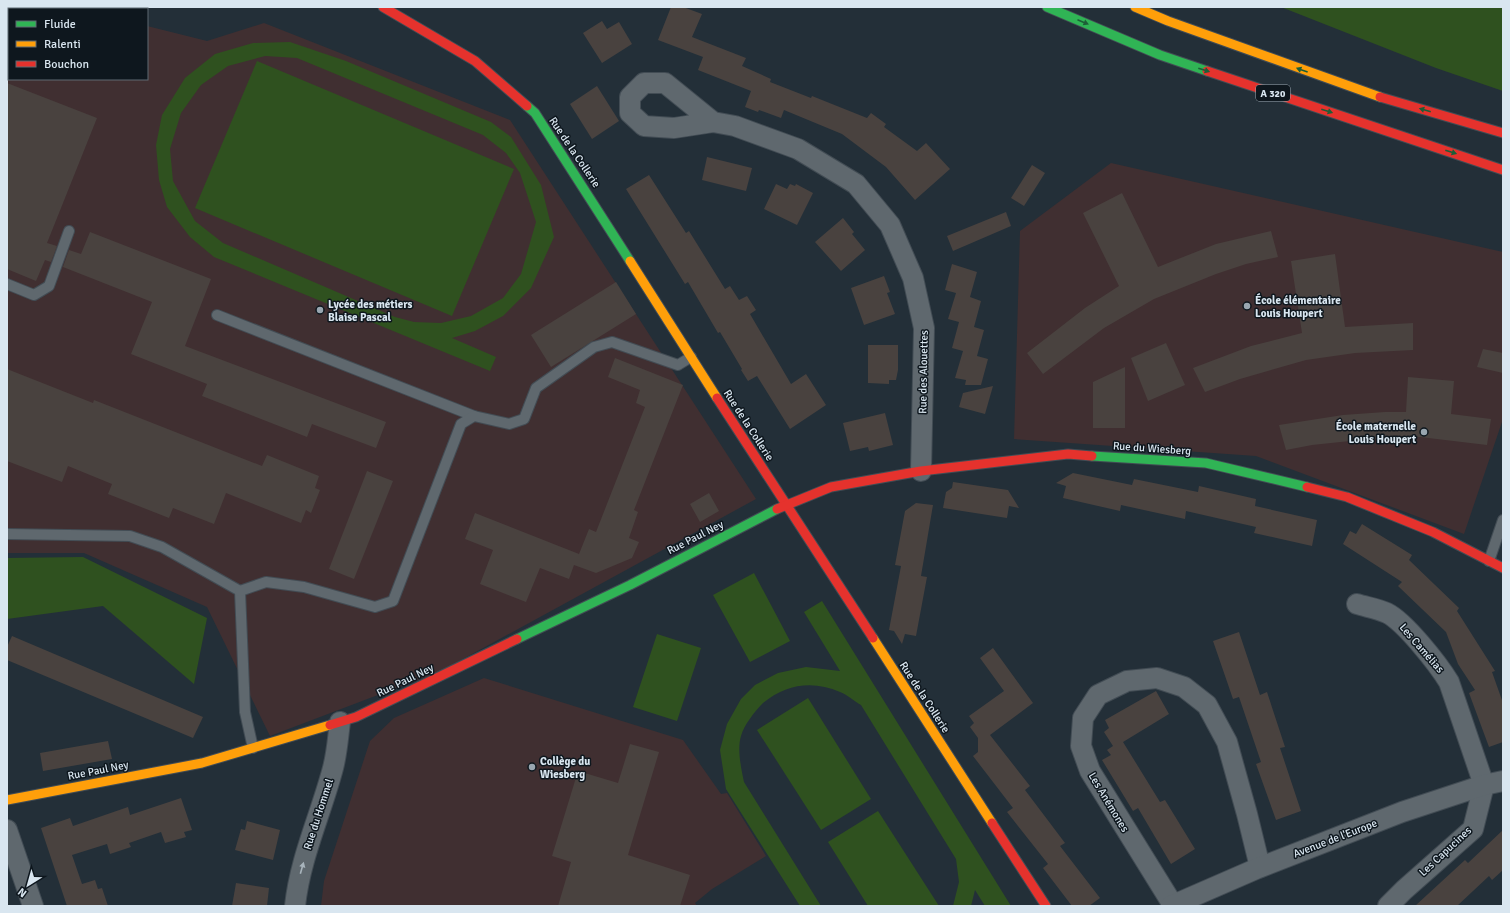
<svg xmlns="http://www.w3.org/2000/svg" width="1510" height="913" font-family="Signika,sans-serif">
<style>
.education{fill:#402f31}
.green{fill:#2f511f;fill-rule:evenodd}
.building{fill:#49423f}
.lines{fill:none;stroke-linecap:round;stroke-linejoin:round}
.lane-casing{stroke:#424c54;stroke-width:12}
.street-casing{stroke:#424c54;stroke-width:22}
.fast-casing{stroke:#424c54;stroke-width:11}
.slow-casing{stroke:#424c54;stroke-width:11}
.jam-casing{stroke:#424c54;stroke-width:11}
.lane{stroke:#5f686e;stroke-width:10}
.street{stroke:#5f686e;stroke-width:20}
.fast{stroke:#30b455;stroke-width:9}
.slow{stroke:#ff9f0a;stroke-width:9}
.jam{stroke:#e5322d;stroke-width:9}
.oneway{fill:#1d5e37}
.oneway2{fill:#a8b4bc}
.poi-dot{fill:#99a6b0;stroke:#0e171e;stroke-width:1.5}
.labels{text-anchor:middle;stroke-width:3;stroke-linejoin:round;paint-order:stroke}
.shield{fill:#0e171e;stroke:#9ca8b1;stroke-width:1}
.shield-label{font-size:10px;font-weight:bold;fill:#d9e6f0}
.street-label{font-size:11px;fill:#d9e6f0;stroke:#0e171e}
.poi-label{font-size:11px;font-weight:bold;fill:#d9e6f0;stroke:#0e171e;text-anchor:start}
</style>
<rect width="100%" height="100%" fill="#232f38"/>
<g class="education">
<path d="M 7,7 L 73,7 L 81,9 L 9,9 L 9,79 L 147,79 L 147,26 L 207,41 L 264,23 L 510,120 L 756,499 L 441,671 L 270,736 L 207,607 L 84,553 L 7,553 Z"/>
<path d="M 1111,163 L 1503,252 L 1503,419 L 1464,534 L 1256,456 L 1014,439 L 1020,231 Z"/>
<path d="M 484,678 L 683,740 L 721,794 L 727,793 L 766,856 L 712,889 L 695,903 L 697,906 L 321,906 L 324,881 L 370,741 L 394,718 Z"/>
</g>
<g class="green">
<path d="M 1281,7 L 1503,7 L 1503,91 L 1436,68 Z"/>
<path d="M 290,42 L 346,61 L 491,122 L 511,137 L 541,185 L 554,237 L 531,288 L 503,316 L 475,331 L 452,338 L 496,357 L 490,371 L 214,257 L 190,237 L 167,207 L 159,180 L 156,145 L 162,115 L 185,78 L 215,54 L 253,43 ZM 265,56 L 297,58 L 483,135 L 506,153 L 520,173 L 536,222 L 521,274 L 503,298 L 471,316 L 441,323 L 414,322 L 395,317 L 223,243 L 195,221 L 173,181 L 170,149 L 181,113 L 201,85 L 228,66 Z"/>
<path d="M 257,61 L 514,169 L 452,316 L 195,208 Z"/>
<path d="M 83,557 L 207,618 L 194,684 L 103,606 L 7,619 L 7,558 Z"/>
<path d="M 754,573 L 790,641 L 750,662 L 713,595 Z"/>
<path d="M 822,601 L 1011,906 L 985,906 L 975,890 L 971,906 L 953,906 L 959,882 L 956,859 L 861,705 C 854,701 848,695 840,692 C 813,680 786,684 763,703 C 755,711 744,725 741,736 C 737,749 741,768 744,782 L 821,906 L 800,906 L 726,789 L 720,750 L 727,724 L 741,699 L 755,685 L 778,673 L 806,667 L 840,671 L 804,612 Z"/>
<path d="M 657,634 L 701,648 L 677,721 L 633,707 Z"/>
<path d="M 808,698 L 871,799 L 821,830 L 757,730 Z"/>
<path d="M 878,811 L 939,906 L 868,906 L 828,842 Z"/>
</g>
<g class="building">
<path d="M 671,7 L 683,7 L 702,14 L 692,37 L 746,58 L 742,66 L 771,79 L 770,82 L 811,98 L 812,96 L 867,118 L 871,113 L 886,124 L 884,127 L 917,151 L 926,143 L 950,169 L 915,200 L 886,167 L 842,134 L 784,110 L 781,118 L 759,110 L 758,112 L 745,107 L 751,91 L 698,70 L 703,57 L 658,40 Z"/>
<path d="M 602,21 L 607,29 L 619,22 L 632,44 L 602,63 L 583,33 Z"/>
<path d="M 7,83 L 97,118 L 47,243 L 57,246 L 51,262 L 45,260 L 36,281 L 7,269 Z"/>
<path d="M 597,86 L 619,121 L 592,139 L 570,104 Z"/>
<path d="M 707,157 L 752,168 L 746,191 L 702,180 Z"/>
<path d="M 1032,165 L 1045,173 L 1024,206 L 1011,198 Z"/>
<path d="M 649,175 L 686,233 L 689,231 L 725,289 L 730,286 L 739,300 L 747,296 L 756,310 L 750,314 L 791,384 L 806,374 L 826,405 L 790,429 L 757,376 L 748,381 L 741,370 L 742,369 L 720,332 L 718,333 L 688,282 L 685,284 L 626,189 Z"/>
<path d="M 776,184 L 787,189 L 790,184 L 795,186 L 796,184 L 813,193 L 797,225 L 764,209 Z"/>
<path d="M 1122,193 L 1158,267 L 1216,244 L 1271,231 L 1278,257 L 1246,264 L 1216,274 L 1154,299 L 1104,328 L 1043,374 L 1027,353 L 1085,308 L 1119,286 L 1083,213 Z"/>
<path d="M 1006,212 L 1011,226 L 953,251 L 947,236 Z"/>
<path d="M 843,218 L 854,232 L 852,234 L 865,250 L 841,271 L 815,242 Z"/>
<path d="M 90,232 L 211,279 L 185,346 L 386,422 L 376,448 L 312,424 L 307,437 L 202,396 L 207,384 L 131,354 L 152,302 L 63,267 L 69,250 L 81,254 Z"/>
<path d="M 1335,254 L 1345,327 L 1413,323 L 1413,350 L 1355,353 L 1306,360 L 1240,379 L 1205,392 L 1193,368 L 1251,346 L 1302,333 L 1291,261 Z"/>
<path d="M 952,264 L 977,272 L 970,297 L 981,301 L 974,327 L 984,330 L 977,356 L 988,359 L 981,385 L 965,385 L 966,380 L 955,378 L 963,351 L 952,348 L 959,322 L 948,319 L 956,293 L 945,290 Z"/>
<path d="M 884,276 L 890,292 L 887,293 L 895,314 L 864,325 L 851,288 Z"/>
<path d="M 616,282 L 636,314 L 551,367 L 531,335 Z"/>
<path d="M 1166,343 L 1185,385 L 1148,401 L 1131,358 Z"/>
<path d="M 868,345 L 898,345 L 898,370 L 896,380 L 889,380 L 889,384 L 868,383 Z"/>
<path d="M 1483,349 L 1503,353 L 1503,373 L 1477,367 Z"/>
<path d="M 615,358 L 683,385 L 634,510 L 638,512 L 629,538 L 639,542 L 632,558 L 596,573 L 574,565 L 569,579 L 540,568 L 526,602 L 480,584 L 493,550 L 465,539 L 475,513 L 579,554 L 577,559 L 589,529 L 596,532 L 645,407 L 636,403 L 640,390 L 608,377 Z"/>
<path d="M 1125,367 L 1125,428 L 1093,428 L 1093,382 Z"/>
<path d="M 7,369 L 93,403 L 94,400 L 262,466 L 267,455 L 319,476 L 315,488 L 320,490 L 311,513 L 306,510 L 301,523 L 226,493 L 214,524 L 173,508 L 169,518 L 108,494 L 112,484 L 68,466 L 62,482 L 7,461 Z"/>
<path d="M 1408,377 L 1454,381 L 1451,414 L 1491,419 L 1487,445 L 1420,437 L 1394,438 L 1350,441 L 1312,445 L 1286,450 L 1279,425 L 1343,415 L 1385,412 L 1406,412 Z"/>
<path d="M 993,386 L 985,414 L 959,407 L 963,393 Z"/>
<path d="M 885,413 L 893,445 L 869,451 L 868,447 L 850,451 L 843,423 Z"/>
<path d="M 367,471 L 393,481 L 354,579 L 329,569 Z"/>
<path d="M 1073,473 L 1132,485 L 1134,479 L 1198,492 L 1199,486 L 1256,499 L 1255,506 L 1317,520 L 1312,546 L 1254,533 L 1256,527 L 1186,511 L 1185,519 L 1121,505 L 1120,511 L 1063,498 L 1066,486 L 1056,483 Z"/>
<path d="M 953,482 L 1008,490 L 1019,508 L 1009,506 L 1007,518 L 943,508 L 946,492 L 952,488 Z"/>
<path d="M 709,493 L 719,511 L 700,522 L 690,504 Z"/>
<path d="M 916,503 L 933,505 L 921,576 L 927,577 L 916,636 L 905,634 L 902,644 L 894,631 L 889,630 L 901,566 L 895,565 L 905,511 Z"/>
<path d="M 1362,524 L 1412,555 L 1409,560 L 1459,608 L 1457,611 L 1495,671 L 1492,672 L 1503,703 L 1503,742 L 1489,747 L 1469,693 L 1475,690 L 1458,664 L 1446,632 L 1398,586 L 1402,582 L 1343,544 L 1350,531 L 1356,534 Z"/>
<path d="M 1239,632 L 1260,695 L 1267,692 L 1285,747 L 1280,748 L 1301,811 L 1276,820 L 1256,764 L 1261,762 L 1239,697 L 1233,699 L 1213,641 Z"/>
<path d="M 12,636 L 203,717 L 193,738 L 7,660 L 7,647 Z"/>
<path d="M 993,648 L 1033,703 L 990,735 L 1030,786 L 1025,790 L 1065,843 L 1060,846 L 1100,898 L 1089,906 L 1072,906 L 1043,868 L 1048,864 L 1007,812 L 1013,808 L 973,756 L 978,752 L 978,738 L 970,727 L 974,723 L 969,716 L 1004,691 L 980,658 Z"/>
<path d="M 1156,691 L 1169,714 L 1123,742 L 1160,802 L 1165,800 L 1195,849 L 1171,864 L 1138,808 L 1133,811 L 1102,760 L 1111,755 L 1107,750 L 1113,746 L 1104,732 L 1109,728 L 1105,720 Z"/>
<path d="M 108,741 L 112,759 L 43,771 L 40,753 Z"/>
<path d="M 630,744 L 659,752 L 628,855 L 690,875 L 680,906 L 558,906 L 571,862 L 552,856 L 578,771 L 618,783 Z"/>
<path d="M 181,798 L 192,830 L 184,832 L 186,837 L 165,843 L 161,832 L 129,843 L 131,847 L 110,854 L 107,844 L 72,855 L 82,884 L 95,880 L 98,889 L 102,888 L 108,906 L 67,906 L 41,828 L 70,818 L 73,826 L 128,807 L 130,815 Z"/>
<path d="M 247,821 L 280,830 L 273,860 L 235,850 L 241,829 L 245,830 Z"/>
<path d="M 1503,830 L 1503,870 L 1492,880 L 1489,876 L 1457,906 L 1415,906 L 1465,860 L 1468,863 Z"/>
<path d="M 236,883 L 269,888 L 267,906 L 232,906 Z"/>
</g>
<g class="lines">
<defs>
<g id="lane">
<path d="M 7,284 L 34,295 L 49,286 L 69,231"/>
<path d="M 217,315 L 474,416"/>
<path d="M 7,534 L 130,536 L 162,547 L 240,591 L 245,712 L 253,748"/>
<path d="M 1489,561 L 1503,520"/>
<path d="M 240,591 L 266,582 L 304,587 L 375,607 L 393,601 L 461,424 L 474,416 L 509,424 L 524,419 L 536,388 L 594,347 L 612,342 L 678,365 L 691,357"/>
</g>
<g id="street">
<path d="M 713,122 L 665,83 L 644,83 L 630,97 L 630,113 L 644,126 L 674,128 L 713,122 L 735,126 L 798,149 L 856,184 L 890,225 L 913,278 L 924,328 L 921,471"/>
<path d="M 1357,604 C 1367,607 1378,609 1387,613 C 1405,622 1438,664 1449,682 L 1484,785 L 1473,829 L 1404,890 L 1388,906"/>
<path d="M 7,830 L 33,906"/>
<path d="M 1173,905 L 1090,771 L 1081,746 L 1083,718 L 1098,695 L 1127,681 L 1157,678 L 1184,687 L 1207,705 L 1227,742 L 1247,814 L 1260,867"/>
<path d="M 295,906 C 300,858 321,814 333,768 C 337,753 338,737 340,722"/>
<path d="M 1171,906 L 1256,869 L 1402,812 L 1484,785 L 1503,781"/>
</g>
<g id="fast">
<path d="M 1047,7 L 1160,55 L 1207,71"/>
<path d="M 527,106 L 535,113 L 630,261"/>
<path d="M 1092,456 L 1206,463 L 1307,487"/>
<path d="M 517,639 L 630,585 L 777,509"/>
</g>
<g id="slow">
<path d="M 1135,7 L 1168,21 L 1380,97"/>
<path d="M 630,261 L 717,398"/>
<path d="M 873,638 L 992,823"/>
<path d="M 7,800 L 202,763 L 330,725"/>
</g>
<g id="jam">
<path d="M 383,7 L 475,61 L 527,106"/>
<path d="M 1207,71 L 1503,170"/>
<path d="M 1380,97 L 1503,133"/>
<path d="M 717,398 L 873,638"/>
<path d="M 1307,487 L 1347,497 L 1433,532 L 1503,568"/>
<path d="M 777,509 L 831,487 L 921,471 L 1068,454 L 1092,456"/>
<path d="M 330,725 L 356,717 L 517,639"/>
<path d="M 992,823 L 1046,906"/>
</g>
</defs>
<use href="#lane" class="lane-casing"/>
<use href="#street" class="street-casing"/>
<use href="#fast" class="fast-casing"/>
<use href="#slow" class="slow-casing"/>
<use href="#jam" class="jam-casing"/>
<use href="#lane" class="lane"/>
<use href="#street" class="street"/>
<use href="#fast" class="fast"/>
<use href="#slow" class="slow"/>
<use href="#jam" class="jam"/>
</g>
<defs><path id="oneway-solid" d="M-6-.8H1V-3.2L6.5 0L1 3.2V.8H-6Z"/></defs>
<g class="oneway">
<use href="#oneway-solid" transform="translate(1083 22) rotate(23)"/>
<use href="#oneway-solid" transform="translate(1204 70) rotate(18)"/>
<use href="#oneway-solid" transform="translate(1302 70) rotate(-160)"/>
<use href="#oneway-solid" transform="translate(1425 110) rotate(-164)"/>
<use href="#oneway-solid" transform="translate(1327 111) rotate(18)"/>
<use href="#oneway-solid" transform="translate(1451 152) rotate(18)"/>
</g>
<use class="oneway2" href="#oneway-solid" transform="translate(302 868) rotate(-74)"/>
<g class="poi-dot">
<circle cx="1247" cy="306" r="4"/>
<circle cx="320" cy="310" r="4"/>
<circle cx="1424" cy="432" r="4"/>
<circle cx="532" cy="767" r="4"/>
</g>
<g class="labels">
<rect class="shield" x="1256" y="85" width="34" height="16" rx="3"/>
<g class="shield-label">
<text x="1273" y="97">A 320</text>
</g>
<g class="street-label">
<text transform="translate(575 152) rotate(56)" y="4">Rue de la Collerie</text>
<text transform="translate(923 372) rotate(-89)" y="4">Rue des Alouettes</text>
<text transform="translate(749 425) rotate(57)" y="4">Rue de la Collerie</text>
<text transform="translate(1152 448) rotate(4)" y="4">Rue du Wiesberg</text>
<text transform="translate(695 537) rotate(-27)" y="4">Rue Paul Ney</text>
<text transform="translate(1422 648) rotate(49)" y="4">Les Camélias</text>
<text transform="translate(405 680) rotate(-26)" y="4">Rue Paul Ney</text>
<text transform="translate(925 697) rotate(57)" y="4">Rue de la Collerie</text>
<text transform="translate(98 770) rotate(-11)" y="4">Rue Paul Ney</text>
<text transform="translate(1109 802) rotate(59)" y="4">Les Anémones</text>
<text transform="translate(318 814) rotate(-72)" y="4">Rue du Hommel</text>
<text transform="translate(1335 838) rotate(-21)" y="4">Avenue de l'Europe</text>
<text transform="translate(1445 851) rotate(-43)" y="4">Les Capucines</text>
</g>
<g class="poi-label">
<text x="1255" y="304">École élémentaire<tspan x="1255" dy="13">Louis Houpert</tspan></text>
<text x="328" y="308">Lycée des métiers<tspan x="328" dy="13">Blaise Pascal</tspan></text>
<text x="1416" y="430" text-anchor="end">École maternelle<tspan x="1416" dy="13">Louis Houpert</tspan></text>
<text x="540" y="765">Collège du<tspan x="540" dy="13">Wiesberg</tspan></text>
</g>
</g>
<rect width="1510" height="913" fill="none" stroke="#d9e6f0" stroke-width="16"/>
<rect x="8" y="8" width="140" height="72" fill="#0e171e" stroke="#5f6a72"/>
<rect x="16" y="21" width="20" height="6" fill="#30b455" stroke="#5f6a72"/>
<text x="44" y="28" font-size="12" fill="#d9e6f0">Fluide</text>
<rect x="16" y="41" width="20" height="6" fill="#ff9f0a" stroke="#5f6a72"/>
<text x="44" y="48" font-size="12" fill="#d9e6f0">Ralenti</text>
<rect x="16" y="61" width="20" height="6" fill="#e5322d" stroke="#5f6a72"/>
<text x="44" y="68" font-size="12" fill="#d9e6f0">Bouchon</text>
<g transform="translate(28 885) rotate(217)" stroke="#0e171e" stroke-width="3" paint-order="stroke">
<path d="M0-3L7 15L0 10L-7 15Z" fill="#d9e6f0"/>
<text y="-6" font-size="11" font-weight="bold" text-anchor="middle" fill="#d9e6f0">N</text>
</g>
</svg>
